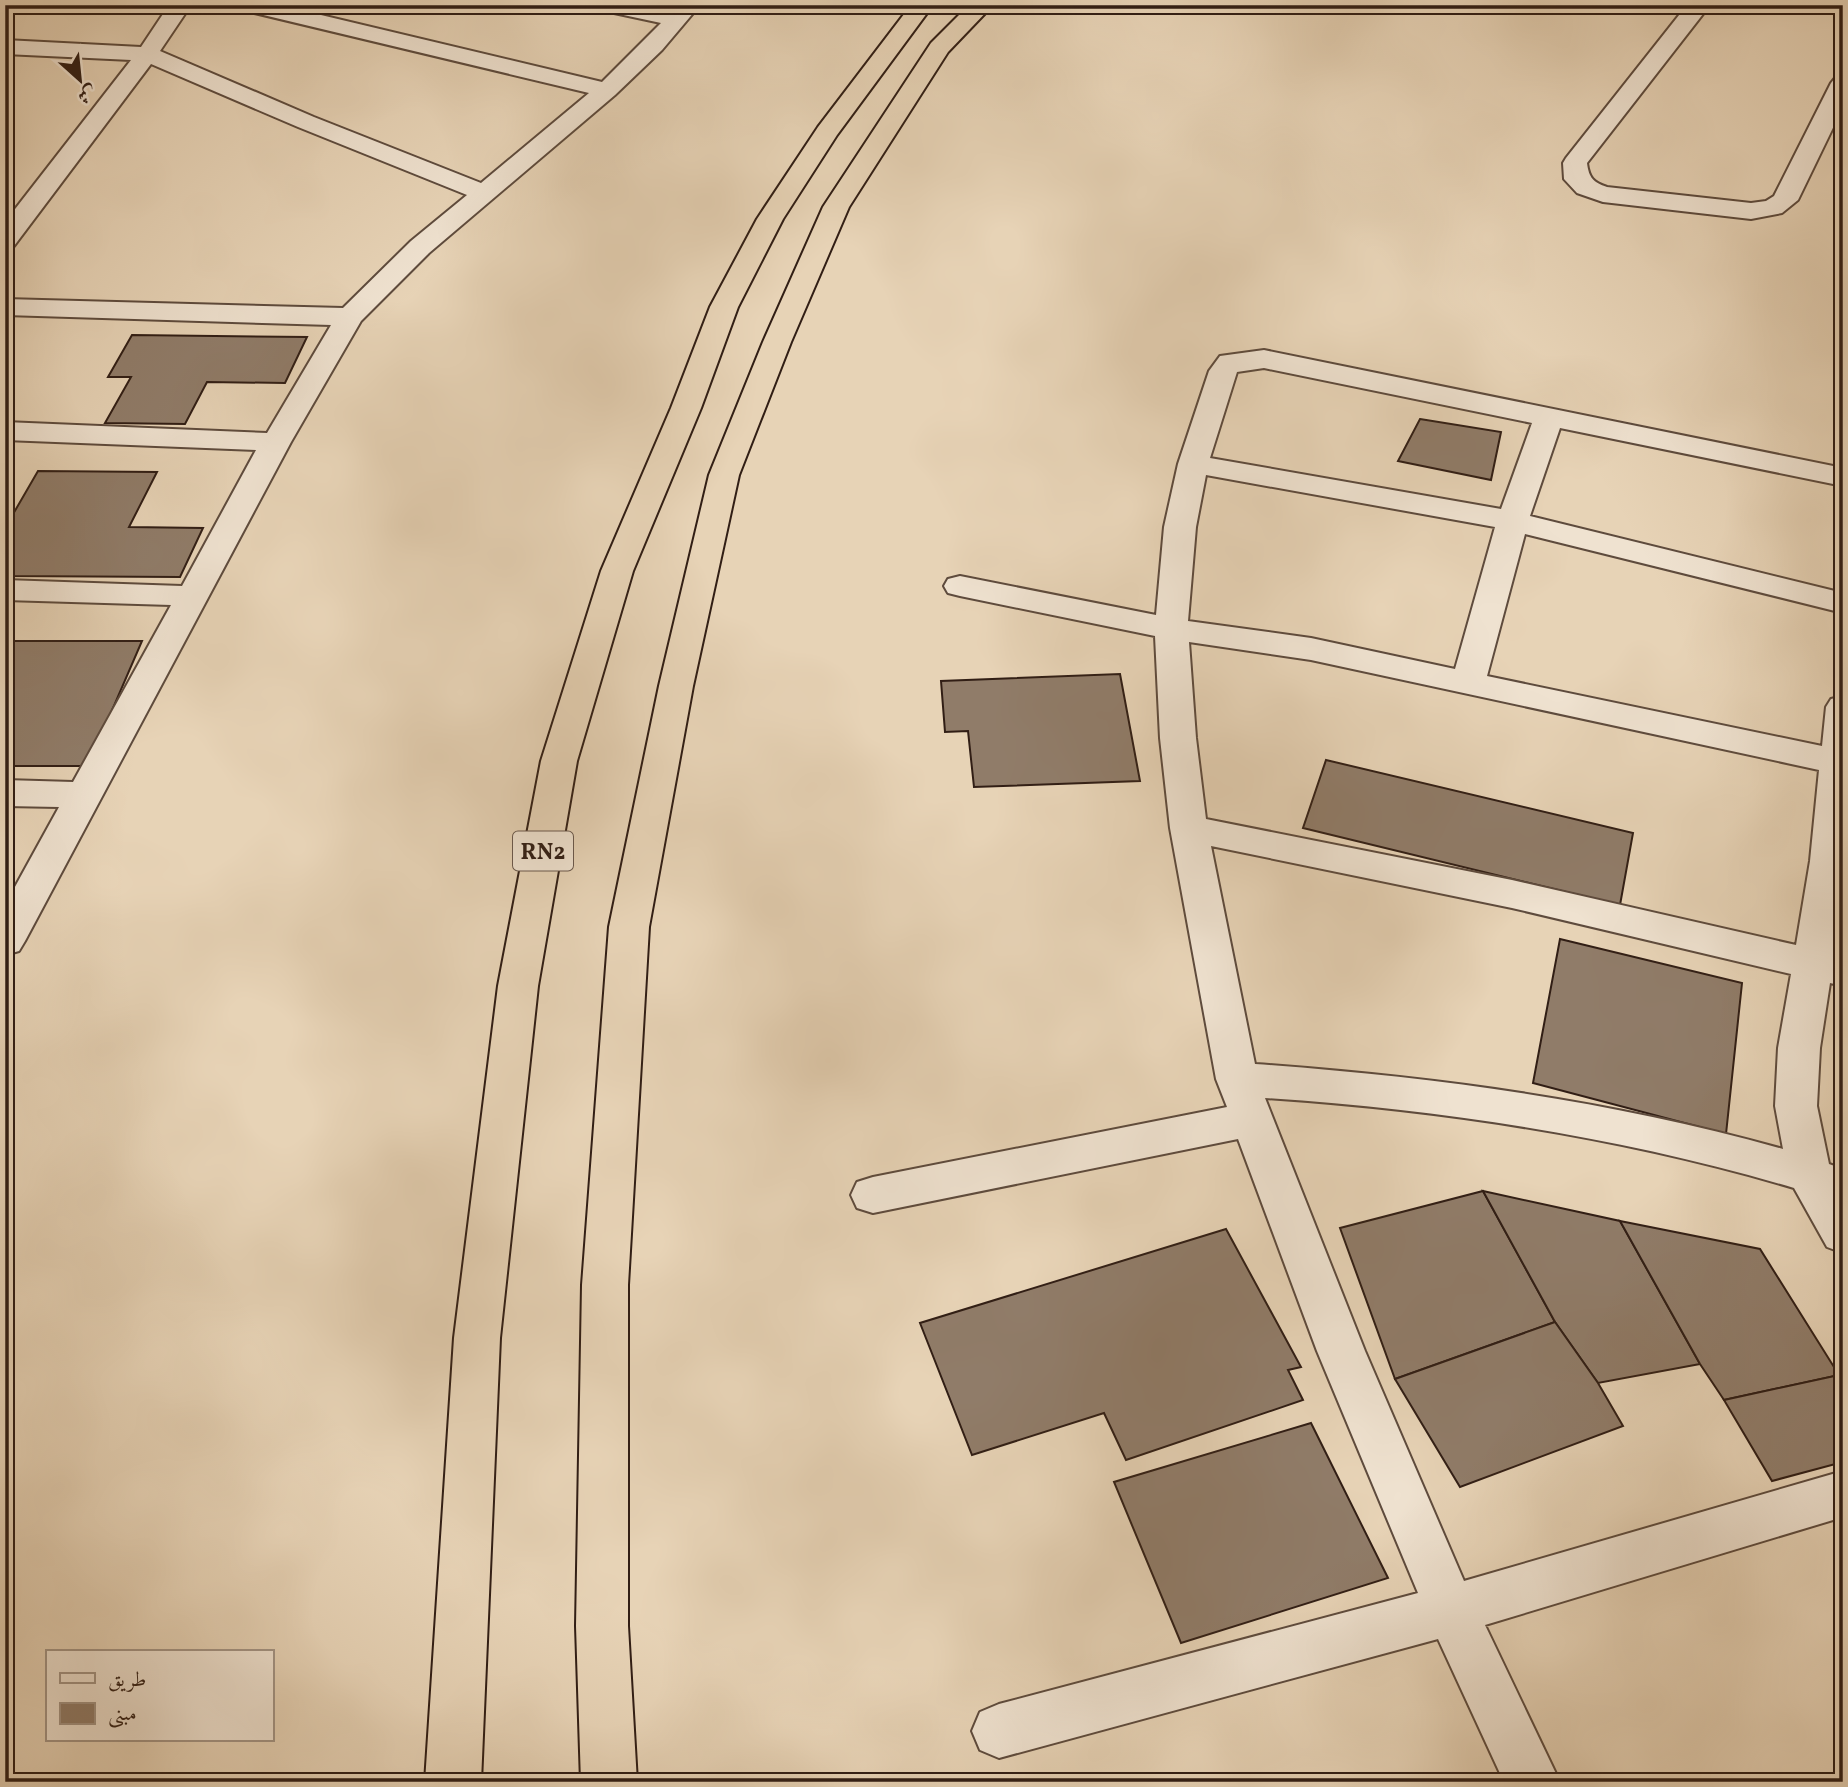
<svg xmlns="http://www.w3.org/2000/svg" width="1848" height="1787" font-family="Vollkorn,Amiri,serif">
<style>
.building{fill:#907c69;stroke:#311e15;stroke-width:2}
.lines{fill:none;stroke-linecap:round;stroke-linejoin:round}
.street-casing{stroke:#5e4b3d;stroke-width:4}
.highway-casing{stroke:#311e15;stroke-width:4}
.street{fill:#efe2d0;fill-rule:evenodd}
.highway{fill:#e7d3b6;fill-rule:evenodd}
.labels{text-anchor:middle;stroke-width:5;stroke-linejoin:round;paint-order:stroke}
.shield{fill:#efe2d0;stroke:#6a594d;stroke-width:2}
.shield-label{font-size:23px;font-weight:bold;fill:#311e15}
</style>
<rect width="100%" height="100%" fill="#e7d3b6"/>
<filter id="stains"><feTurbulence type="fractalNoise" baseFrequency=".00286" numOctaves="4"/><feColorMatrix values="0 0 0 0 .2 0 0 0 0 .09 0 0 0 0 .02 0 0 0 .5 -.17"/></filter>
<radialGradient id="worn" r=".72"><stop offset=".6" stop-color="#630" stop-opacity="0"/><stop offset="1" stop-color="#630" stop-opacity=".3"/></radialGradient>
<g class="building">
<path d="M 132,335 L 307,337 L 285,383 L 207,382 L 185,424 L 105,423 L 131,377 L 108,377 Z"/>
<path d="M 1420,419 L 1501,432 L 1491,480 L 1398,461 Z"/>
<path d="M 38,471 L 157,472 L 129,527 L 203,528 L 180,577 L 5,576 L 5,528 Z"/>
<path d="M 5,641 L 142,641 L 88,766 L 5,766 Z"/>
<path d="M 1120,674 L 1140,781 L 974,787 L 968,731 L 945,732 L 941,681 Z"/>
<path d="M 1326,760 L 1633,833 L 1620,905 L 1303,828 Z"/>
<path d="M 1560,939 L 1742,983 L 1726,1134 L 1533,1083 Z"/>
<path d="M 1483,1191 L 1555,1322 L 1395,1379 L 1340,1228 Z"/>
<path d="M 1483,1191 L 1620,1221 L 1700,1364 L 1598,1383 L 1555,1322 Z"/>
<path d="M 1620,1221 L 1760,1249 L 1839,1375 L 1724,1400 L 1700,1364 Z"/>
<path d="M 1226,1229 L 1301,1367 L 1288,1370 L 1303,1400 L 1126,1460 L 1104,1413 L 972,1455 L 920,1323 Z"/>
<path d="M 1555,1322 L 1598,1383 L 1623,1426 L 1460,1487 L 1395,1379 Z"/>
<path d="M 1839,1375 L 1843,1379 L 1843,1462 L 1772,1481 L 1724,1400 Z"/>
<path d="M 1311,1423 L 1388,1578 L 1181,1643 L 1114,1482 Z"/>
</g>
<g class="lines">
<defs>
<g id="street">
<path d="M 169,5 L 191,5 L 160,51 L 314,117 L 481,183 L 589,93 L 242,10 L 239,5 L 279,5 L 602,82 L 661,23 L 600,10 L 597,5 L 639,5 L 671,12 L 677,5 L 700,5 L 662,50 L 615,95 L 429,253 L 361,321 L 291,442 L 25,941 L 19,951 L 5,955 L 5,905 L 59,807 L 5,806 L 5,780 L 73,782 L 171,605 L 5,600 L 5,580 L 182,586 L 256,450 L 5,440 L 5,422 L 267,433 L 331,325 L 5,315 L 5,299 L 343,308 L 411,241 L 467,195 L 298,127 L 151,64 L 14,246 L 5,248 L 5,222 L 131,60 L 5,54 L 5,40 L 141,47 Z"/>
<path d="M 1687,5 L 1710,5 L 1587,163 C 1589,178 1593,182 1607,187 L 1751,203 L 1766,201 L 1774,196 L 1831,83 L 1835,78 L 1843,76 L 1843,107 L 1798,200 L 1782,213 L 1751,219 L 1603,202 L 1577,193 L 1564,179 L 1563,163 L 1566,158 Z"/>
<path d="M 1264,350 L 1843,468 L 1843,486 L 1560,428 L 1530,516 L 1843,593 L 1843,613 L 1525,534 L 1487,676 L 1822,746 L 1826,707 L 1831,699 L 1843,696 L 1843,895 L 1834,954 L 1843,956 L 1843,986 L 1830,983 L 1820,1048 L 1817,1106 L 1829,1164 L 1843,1169 L 1843,1253 L 1827,1247 L 1794,1188 C 1622,1137 1445,1110 1265,1098 L 1365,1351 L 1464,1581 L 1843,1471 L 1843,1517 L 1485,1625 L 1560,1782 L 1504,1782 L 1438,1639 L 999,1758 L 980,1750 L 972,1731 L 980,1712 L 999,1704 L 1418,1593 L 1317,1351 L 1238,1139 L 873,1213 L 857,1208 L 851,1195 L 857,1182 L 873,1177 L 1227,1107 L 1216,1079 L 1170,828 L 1160,738 L 1155,636 L 960,596 L 948,593 L 944,586 L 948,579 L 960,576 L 1156,615 L 1164,527 L 1178,464 L 1209,371 L 1220,356 ZM 1264,368 L 1532,423 L 1501,509 L 1210,458 L 1237,372 ZM 1206,475 L 1495,527 L 1455,669 L 1311,638 L 1188,621 L 1196,527 ZM 1189,642 L 1311,660 L 1819,770 L 1810,861 L 1796,945 L 1512,880 L 1206,819 L 1196,738 ZM 1211,846 L 1512,908 L 1791,974 L 1778,1048 L 1775,1106 L 1783,1149 C 1610,1100 1434,1077 1255,1064 Z"/>
</g>
<g id="highway">
<path d="M 911,5 L 933,5 L 837,135 L 783,219 L 738,307 L 701,408 L 633,571 L 577,761 L 538,986 L 500,1338 L 481,1782 L 425,1782 L 454,1338 L 498,986 L 541,761 L 601,571 L 671,408 L 710,307 L 757,219 L 818,127 Z"/>
<path d="M 969,5 L 993,5 L 948,52 L 849,207 L 791,342 L 739,475 L 693,686 L 649,927 L 628,1285 L 628,1626 L 637,1782 L 581,1782 L 576,1626 L 582,1285 L 609,927 L 659,686 L 709,475 L 763,342 L 823,207 L 931,43 Z"/>
</g>
</defs>
<use href="#street" class="street-casing"/>
<use href="#highway" class="highway-casing"/>
<use href="#street" class="street"/>
<use href="#highway" class="highway"/>
</g>
<g class="labels">
<rect class="shield" x="513" y="831.5" width="60" height="39" rx="5"/>
<g class="shield-label">
<text x="543" y="859">RN2</text>
</g>
</g>
<rect width="1848" height="1787" fill="none" stroke="#e7d3b6" stroke-width="28"/>
<rect x="7" y="7" width="1834" height="1773" fill="none" stroke="#311e15" stroke-width="3.5"/>
<rect x="14" y="14" width="1820" height="1759" fill="none" stroke="#311e15" stroke-width="2"/>
<rect x="46" y="1650" width="228" height="91" fill="#efe2d0" stroke="#a39485" stroke-width="2"/>
<rect x="60" y="1673" width="35" height="10" fill="#efe2d0" stroke="#a39485" stroke-width="2"/>
<text x="108" y="1686" font-size="21" fill="#311e15">طريق</text>
<rect x="60" y="1703" width="35" height="21" fill="#907c69" stroke="#a39485" stroke-width="2"/>
<text x="108" y="1720" font-size="21" fill="#311e15">مبنى</text>
<g transform="translate(80 80) rotate(153)" stroke="#efe2d0" stroke-width="5" paint-order="stroke">
<path d="M0-5L12 26L0 18L-12 26Z" fill="#311e15"/>
<text y="-10" font-size="19" font-weight="bold" text-anchor="middle" fill="#311e15">ش</text>
</g>
<rect width="100%" height="100%" filter="url(#stains)"/>
<rect width="100%" height="100%" fill="url(#worn)"/>
</svg>
